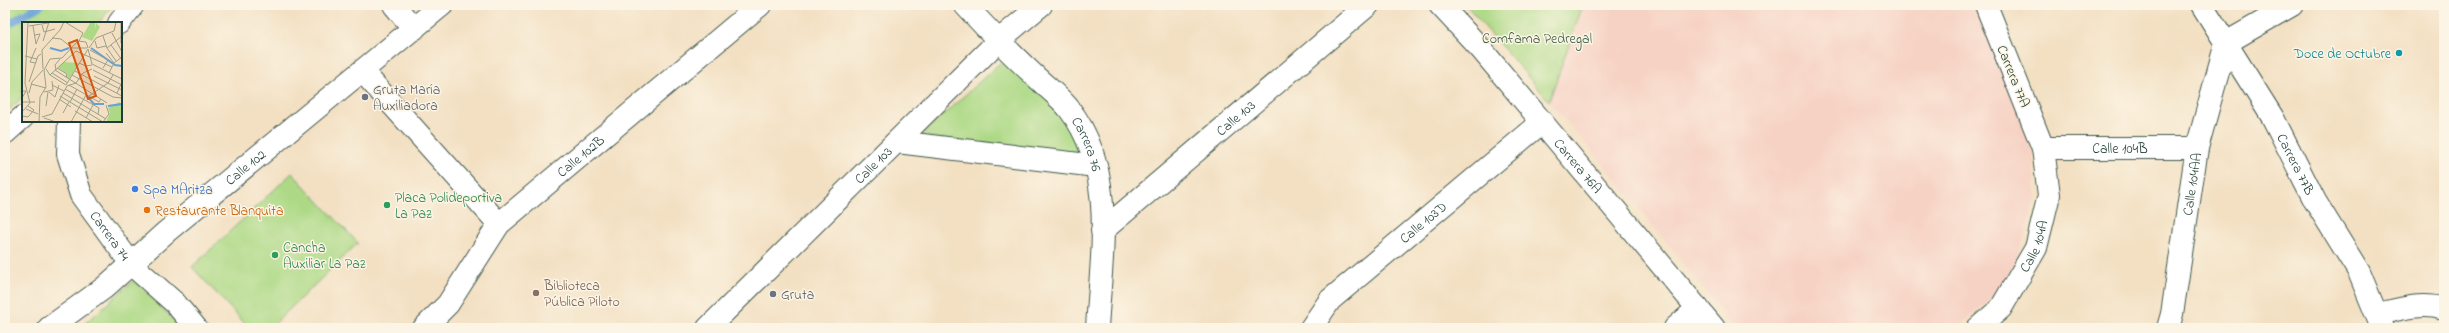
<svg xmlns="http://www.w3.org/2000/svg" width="2449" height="333" font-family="'Indie Flower',sans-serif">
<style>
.built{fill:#f6d2c4}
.green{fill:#add986;stroke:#668b5d}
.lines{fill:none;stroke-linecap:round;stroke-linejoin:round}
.stream{stroke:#67a0d6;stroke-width:8}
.minor-casing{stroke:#3f5549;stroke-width:24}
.minor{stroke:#fff;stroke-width:22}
.culture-dot{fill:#0f9aa8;stroke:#fcf5e5;stroke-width:1.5}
.worship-dot{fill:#6b7280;stroke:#fcf5e5;stroke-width:1.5}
.shop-dot{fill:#3f7fe0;stroke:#fcf5e5;stroke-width:1.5}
.leisure-dot{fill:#2e9e5b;stroke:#fcf5e5;stroke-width:1.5}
.food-dot{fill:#e8710a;stroke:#fcf5e5;stroke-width:1.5}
.education-dot{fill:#8d6e63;stroke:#fcf5e5;stroke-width:1.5}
.labels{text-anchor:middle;stroke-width:3;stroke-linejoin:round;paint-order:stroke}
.park-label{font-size:14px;fill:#3b5c44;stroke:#fcf5e5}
.culture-label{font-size:14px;fill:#0d838f;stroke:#fcf5e5;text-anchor:end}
.street-label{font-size:14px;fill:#1f3d34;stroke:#fcf5e5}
.worship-label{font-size:14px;fill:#5b616d;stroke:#fcf5e5;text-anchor:start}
.shop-label{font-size:14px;fill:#366cbe;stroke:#fcf5e5;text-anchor:start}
.leisure-label{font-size:14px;fill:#27864d;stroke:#fcf5e5;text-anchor:start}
.food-label{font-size:14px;fill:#c56008;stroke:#fcf5e5;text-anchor:start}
.education-label{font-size:14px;fill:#785e54;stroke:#fcf5e5;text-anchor:start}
.inset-river{fill:none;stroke:#67a0d6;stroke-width:2}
.inset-road{fill:none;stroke:#9e9f8a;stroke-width:1}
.view{fill:#d45610;fill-opacity:0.15;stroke:#d45610;stroke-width:2}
.inset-edge{fill:none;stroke:#1f3d34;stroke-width:2}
</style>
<rect width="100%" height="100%" fill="#fcf5e5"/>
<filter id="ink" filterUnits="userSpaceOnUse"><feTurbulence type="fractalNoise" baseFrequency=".025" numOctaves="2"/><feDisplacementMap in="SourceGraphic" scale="8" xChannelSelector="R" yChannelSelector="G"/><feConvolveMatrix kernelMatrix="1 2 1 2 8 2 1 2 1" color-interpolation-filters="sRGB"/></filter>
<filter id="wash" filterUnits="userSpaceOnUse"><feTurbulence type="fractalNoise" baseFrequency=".012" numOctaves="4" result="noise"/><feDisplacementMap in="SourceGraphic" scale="16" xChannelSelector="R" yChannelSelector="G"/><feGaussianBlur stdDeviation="0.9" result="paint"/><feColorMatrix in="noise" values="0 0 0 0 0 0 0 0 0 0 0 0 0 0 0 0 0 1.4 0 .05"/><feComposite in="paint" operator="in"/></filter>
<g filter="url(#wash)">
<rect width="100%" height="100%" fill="#f3e0c3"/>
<path class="built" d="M 1583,5 L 1978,5 L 2027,124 L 2034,160 L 2036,200 L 2015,264 L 1993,297 L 1957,328 L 1735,328 L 1611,173 L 1549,101 Z"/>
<g class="green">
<path d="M 5,5 L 113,5 L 99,23 L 23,23 L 23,97 L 5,113 Z"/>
<path d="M 1466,5 L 1583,5 L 1549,101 Z"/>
<path d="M 1012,52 L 1049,85 L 1085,159 L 920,136 Z"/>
<path d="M 292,173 L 358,243 L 270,328 L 249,328 L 192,267 Z"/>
<path d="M 134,280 L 182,328 L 80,328 Z"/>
</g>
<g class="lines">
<path class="stream" d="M 5,26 L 41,5"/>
</g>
</g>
<g filter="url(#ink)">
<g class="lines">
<defs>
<g id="minor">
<path d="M 394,5 L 414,29"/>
<path id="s1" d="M 965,5 C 987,29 1009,52 1033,74 C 1045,86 1060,97 1070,110 C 1117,172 1101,257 1097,328"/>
<path id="s2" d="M 1440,5 L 1481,49 L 1714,328"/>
<path id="s3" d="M 2202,5 L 2273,118 L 2315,201 L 2359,272 L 2382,328"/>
<path d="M 119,23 L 133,5"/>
<path d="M 363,72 L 499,224"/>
<path id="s4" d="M 69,121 L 68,154 L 81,195 L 132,265 L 175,303 L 196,328"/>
<path d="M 5,133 L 23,117"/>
<path d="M 897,142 L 1096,166"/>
<path id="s5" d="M 2043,148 L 2197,148"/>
<path id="s6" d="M 1102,231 L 1368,5"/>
<path d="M 2378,314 C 2400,309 2422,302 2444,309"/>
<path id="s7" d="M 49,328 L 104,288 L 166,232 L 442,5"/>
<path id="s8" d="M 424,328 L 448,304 L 499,224 L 760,5"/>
<path id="s9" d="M 708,328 L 998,41 L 1041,5"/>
<path id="s10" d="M 1311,328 L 1330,300 L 1541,123"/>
<path d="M 1675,328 L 1698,308"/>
<path id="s11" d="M 1978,328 L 2001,308 L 2036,248 L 2049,195 L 2043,148 L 1986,5"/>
<path id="s12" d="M 2168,328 L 2172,314 L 2197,148 L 2226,43 L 2292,5"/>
</g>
</defs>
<use href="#minor" class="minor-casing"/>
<use href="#minor" class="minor"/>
</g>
</g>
<circle class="culture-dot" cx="2399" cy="53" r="4"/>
<g class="worship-dot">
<circle cx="365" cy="97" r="4"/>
<circle cx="773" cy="294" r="4"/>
</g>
<circle class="shop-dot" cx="135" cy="189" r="4"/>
<g class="leisure-dot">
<circle cx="387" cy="205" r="4"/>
<circle cx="275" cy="255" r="4"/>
</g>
<circle class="food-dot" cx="147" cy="210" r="4"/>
<circle class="education-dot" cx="536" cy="293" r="4"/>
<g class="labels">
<g class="park-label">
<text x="1537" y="43">Comfama Pedregal</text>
</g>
<g class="culture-label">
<text x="2391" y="58">Doce de Octubre</text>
</g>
<g class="street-label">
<text transform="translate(2014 76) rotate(68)" y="5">Carrera 77A</text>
<text dy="5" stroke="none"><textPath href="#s6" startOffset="175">Calle 103</textPath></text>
<text dy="5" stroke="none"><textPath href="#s1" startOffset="187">Carrera 76</textPath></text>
<text dy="5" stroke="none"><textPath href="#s5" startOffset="77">Calle 104B</textPath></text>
<text dy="5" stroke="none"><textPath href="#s8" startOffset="235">Calle 102B</textPath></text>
<text dy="5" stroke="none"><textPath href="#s3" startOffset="185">Carrera 77B</textPath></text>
<text dy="5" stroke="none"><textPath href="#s9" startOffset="232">Calle 103</textPath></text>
<text dy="5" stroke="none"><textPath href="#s2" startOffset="212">Carrera 76A</textPath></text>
<text dy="5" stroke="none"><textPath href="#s7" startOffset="254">Calle 102</textPath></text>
<text dy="5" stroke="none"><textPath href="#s12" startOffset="146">Calle 104AA</textPath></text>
<text dy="5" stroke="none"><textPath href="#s10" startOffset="155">Calle 103D</textPath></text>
<text dy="5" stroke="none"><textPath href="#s4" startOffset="126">Carrera 74</textPath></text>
<text dy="5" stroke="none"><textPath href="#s11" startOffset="101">Calle 104A</textPath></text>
</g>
<g class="worship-label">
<text x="373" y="94">Gruta María<tspan x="373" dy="16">Auxiliadora</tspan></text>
<text x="781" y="299">Gruta</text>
</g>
<g class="shop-label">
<text x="143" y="194">Spa MAritza</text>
</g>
<g class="leisure-label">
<text x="395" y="202">Placa Polideportiva<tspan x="395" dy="16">La Paz</tspan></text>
<text x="283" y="252">Cancha<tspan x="283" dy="16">Auxiliar La Paz</tspan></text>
</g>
<g class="food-label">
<text x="155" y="215">Restaurante Blanquita</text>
</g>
<g class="education-label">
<text x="544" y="290">Biblioteca<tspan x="544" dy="16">Pública Piloto</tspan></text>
</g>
</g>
<g transform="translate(22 22)">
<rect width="100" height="100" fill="#f3e0c3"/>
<path d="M 68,1 L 73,1 L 74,7 L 74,1 L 78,5 L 70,19 L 60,15 ZM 42,40 L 57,41 L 47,57 L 44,55 L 46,52 L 36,46 ZM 97,80 L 100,82 L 100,100 L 84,100 L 88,91 L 86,86 Z" fill="#add986"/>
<path class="inset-river" d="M 28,26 L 39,29 L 47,26M 69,26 L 93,43 L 100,44M 65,74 L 72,82 L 82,82M 86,84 L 100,82"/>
<path class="inset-road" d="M 6,0 L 3,61 L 8,81M 43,0 L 61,11 L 57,19M 99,0 L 99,21M 20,3 L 22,10 L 33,7M 7,4 L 26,1M 11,4 L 14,22 L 18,12 L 13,13M 90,11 L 100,30M 81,14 L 85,26 L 94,39M 30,16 L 39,17 L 50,26 L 65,26M 21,19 L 27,0M 73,19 L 75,26 L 84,24M 89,23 L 100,38M 67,26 L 74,16 L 92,9 L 94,0M 85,26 L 100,14M 66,27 L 70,42 L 100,57M 68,28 L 86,38 L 81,46M 54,29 L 90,45M 84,31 L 92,41M 3,34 L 15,37M 14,41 L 8,40 L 14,26M 57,41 L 64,44 L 70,43M 35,46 L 45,52 L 44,55M 21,47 L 20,28 L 38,8 L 42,0M 24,47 L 28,53 L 44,63 L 66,27M 22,48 L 28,37 L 40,36 L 56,19 L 64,20 L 66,26M 33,48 L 85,81M 34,48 L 33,43 L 38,37M 71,48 L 100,63M 53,49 L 100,74M 30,51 L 46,61M 87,51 L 92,41 L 100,35M 28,53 L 54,29M 50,53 L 91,75 L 100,76M 72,54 L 100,68M 7,60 L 16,34 L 19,32M 9,62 L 24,66M 30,63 L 42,69M 47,63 L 77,80 L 79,77M 43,67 L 77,86 L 76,92M 0,69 L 4,69 L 0,76M 22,70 L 31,68 L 30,59M 27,70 L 33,75 L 37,63M 7,71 L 10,60 L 21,48M 41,71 L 84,97M 95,71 L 100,60M 38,74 L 81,100M 67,74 L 86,61 L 91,53M 37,77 L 49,85M 0,80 L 13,80M 48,80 L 55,67M 24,84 L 26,70M 4,87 L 16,92M 53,89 L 71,100M 0,90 L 8,81M 41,91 L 47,80M 0,94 L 6,95 L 12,88 L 6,84M 20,95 L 30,92 L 45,64 L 54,61 L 61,51 L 70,47M 22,96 L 34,100M 64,96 L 71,83M 17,100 L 18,75 L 24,65 L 22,48M 49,100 L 64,73M 81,100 L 87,92 L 84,83"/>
<path class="view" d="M 55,18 L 74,74 L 66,77 L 47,21 Z"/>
<rect width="100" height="100" class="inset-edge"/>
</g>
<rect width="2449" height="333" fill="none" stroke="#fcf5e5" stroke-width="20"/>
</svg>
